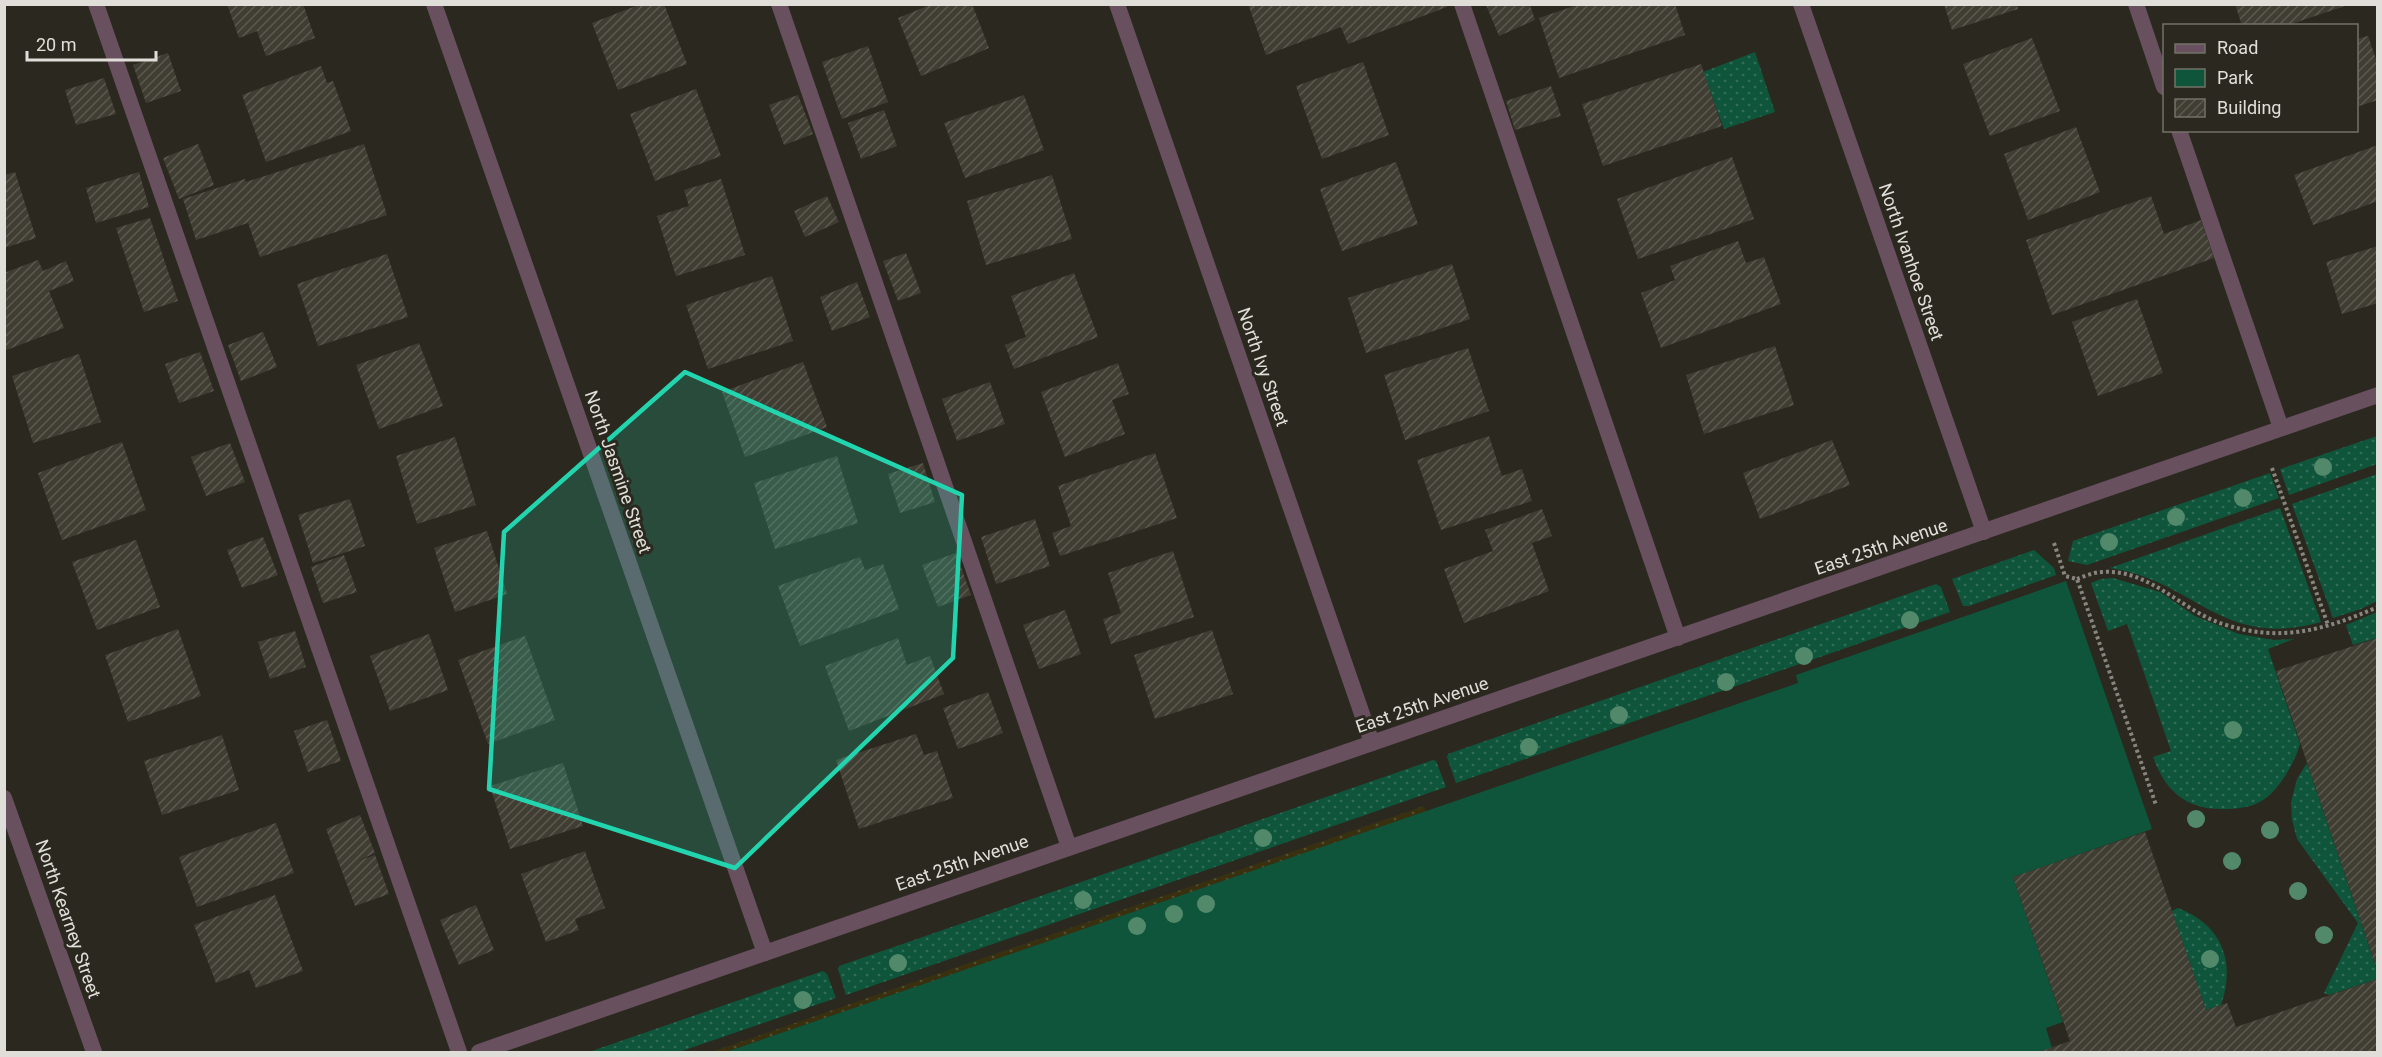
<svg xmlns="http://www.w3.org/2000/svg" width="2382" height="1057" font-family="Roboto,sans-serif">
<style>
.grass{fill:url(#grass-dots)}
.sand{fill:url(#sand-dots)}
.park{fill:#0e553b}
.building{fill:url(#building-hatch)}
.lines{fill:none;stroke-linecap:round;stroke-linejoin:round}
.path{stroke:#87857d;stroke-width:4;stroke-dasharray:3 3;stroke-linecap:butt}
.service{stroke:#68505f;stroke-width:16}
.minor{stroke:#68505f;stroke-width:16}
.tertiary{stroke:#68505f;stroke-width:16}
.tree{fill:#52896b}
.marked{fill:#22d5af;fill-opacity:0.2;stroke:#22d5af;stroke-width:4.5;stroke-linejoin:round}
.labels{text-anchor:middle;stroke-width:6;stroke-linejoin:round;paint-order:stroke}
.street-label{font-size:18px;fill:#e0ded8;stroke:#2b291f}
</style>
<defs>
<pattern id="grass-dots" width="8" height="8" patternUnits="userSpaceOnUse" patternTransform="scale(1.5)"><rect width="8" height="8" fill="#0e553b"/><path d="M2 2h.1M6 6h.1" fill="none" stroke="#316d57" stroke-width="1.8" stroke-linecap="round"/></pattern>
<pattern id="sand-dots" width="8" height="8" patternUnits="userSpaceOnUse" patternTransform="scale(1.5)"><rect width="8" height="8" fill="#38300f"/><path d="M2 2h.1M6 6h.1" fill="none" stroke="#544e31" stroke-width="1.8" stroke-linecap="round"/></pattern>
<pattern id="building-hatch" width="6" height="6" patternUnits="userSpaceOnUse" patternTransform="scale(1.5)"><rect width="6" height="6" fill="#403e33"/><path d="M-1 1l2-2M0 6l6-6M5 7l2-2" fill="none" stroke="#5b5950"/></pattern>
</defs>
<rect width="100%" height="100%" fill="#2b291f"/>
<g class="grass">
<path d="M 1755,52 L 1775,112 L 1724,129 L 1703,72 Z"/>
<path d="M 2377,436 L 2377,464 L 2289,495 L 2280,469 Z"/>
<path d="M 2270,473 L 2279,498 L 2087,565 L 2068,561 L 2073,541 Z"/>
<path d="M 2377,474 L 2377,601 L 2361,609 L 2333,618 L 2292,504 Z"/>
<path d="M 2280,508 L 2321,622 C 2222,650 2196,581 2110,568 Z"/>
<path d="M 2034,550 L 2054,568 L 2056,575 L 1969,606 L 1963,606 L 1952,579 Z"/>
<path d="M 2113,578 L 2160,592 L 2195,616 L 2239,634 L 2274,640 L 2294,639 L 2268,649 L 2300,744 C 2295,762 2281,786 2266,798 C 2253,808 2236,809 2221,809 C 2185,809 2165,790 2153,757 L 2171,751 L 2127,624 L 2108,631 L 2091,583 L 2101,579 Z"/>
<path d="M 1936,584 L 1941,587 L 1950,612 L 1456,783 L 1447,757 L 1448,754 Z"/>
<path d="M 2377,612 L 2377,638 L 2353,645 L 2346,625 Z"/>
<path d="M 1433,760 L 1436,761 L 1446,787 L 846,995 L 838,969 L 839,966 Z"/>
<path d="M 2307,763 L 2377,970 L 2377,979 L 2329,995 L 2324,993 L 2358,923 L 2297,839 L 2292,820 L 2291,802 L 2297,779 Z"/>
<path d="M 2178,908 C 2222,925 2236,962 2221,1005 L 2206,1010 L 2172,911 Z"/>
<path d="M 823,971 L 827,974 L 836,998 L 679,1052 L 589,1052 Z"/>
</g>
<path class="sand" d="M 1424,806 L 1426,812 L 726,1052 L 711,1052 Z"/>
<path class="park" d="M 2066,581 L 2152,829 L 2013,877 L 2063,1022 L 2046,1028 L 2052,1048 L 2038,1052 L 726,1052 L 1798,683 L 1796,675 Z"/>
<g class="building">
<path d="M 227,4 L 303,4 L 315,38 L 266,56 L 257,31 L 239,38 Z"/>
<path d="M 641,4 L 664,4 L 687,64 L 618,90 L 592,23 Z"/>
<path d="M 932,4 L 972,4 L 989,48 L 921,76 L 898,18 Z"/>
<path d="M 1248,4 L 1446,4 L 1447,7 L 1348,44 L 1341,27 L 1266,55 Z"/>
<path d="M 1580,4 L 1675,4 L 1685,35 L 1559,78 L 1539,18 Z"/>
<path d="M 1944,4 L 2017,4 L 2018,9 L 1952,30 Z"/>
<path d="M 2235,4 L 2348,4 L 2348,5 L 2285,26 L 2242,26 Z"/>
<path d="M 1486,5 L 1530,5 L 1535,20 L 1499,36 Z"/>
<path d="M 2368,36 L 2378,65 L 2378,100 L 2356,107 L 2356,39 Z"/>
<path d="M 2032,38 L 2060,111 L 1990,136 L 1963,64 Z"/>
<path d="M 868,46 L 888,102 L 842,119 L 822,62 Z"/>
<path d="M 168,53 L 181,91 L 146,103 L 133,65 Z"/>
<path d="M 1363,62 L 1389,135 L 1322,159 L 1296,86 Z"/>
<path d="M 1701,64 L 1722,126 L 1603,166 L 1582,104 Z"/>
<path d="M 321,66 L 327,83 L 333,81 L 351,131 L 266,162 L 242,95 Z"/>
<path d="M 104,78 L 116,114 L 76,125 L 65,90 Z"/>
<path d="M 1551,86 L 1561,116 L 1515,130 L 1506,101 Z"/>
<path d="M 696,89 L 721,156 L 655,181 L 630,114 Z"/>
<path d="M 798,95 L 813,134 L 784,145 L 769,105 Z"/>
<path d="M 1024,95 L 1044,150 L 965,178 L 944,123 Z"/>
<path d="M 884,110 L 897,146 L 861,159 L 848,123 Z"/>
<path d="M 2076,127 L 2100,192 L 2028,220 L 2004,154 Z"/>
<path d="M 198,144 L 214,185 L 179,199 L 163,158 Z"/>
<path d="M 364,144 L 387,215 L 260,257 L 248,223 L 196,240 L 183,199 L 245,179 L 246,182 Z"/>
<path d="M 2378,145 L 2378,201 L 2313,225 L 2294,175 Z"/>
<path d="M 1732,157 L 1754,219 L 1638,259 L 1617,199 Z"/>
<path d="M 1396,162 L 1418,224 L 1342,251 L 1320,189 Z"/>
<path d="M 15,172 L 36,238 L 4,248 L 4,175 Z"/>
<path d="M 139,172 L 149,207 L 96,223 L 86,188 Z"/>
<path d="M 1052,175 L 1072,239 L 986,265 L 967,201 Z"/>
<path d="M 721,179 L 745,255 L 676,276 L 657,216 L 689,206 L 684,190 Z"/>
<path d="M 827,196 L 839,222 L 805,237 L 794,211 Z"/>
<path d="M 2151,196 L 2164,234 L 2201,220 L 2214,258 L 2052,315 L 2026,240 Z"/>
<path d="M 150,218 L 178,301 L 144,312 L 116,228 Z"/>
<path d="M 1738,241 L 1746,263 L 1764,257 L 1781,304 L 1661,348 L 1641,293 L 1675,280 L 1670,266 Z"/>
<path d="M 2378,246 L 2378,303 L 2342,314 L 2326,262 Z"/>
<path d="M 906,253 L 921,293 L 898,301 L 883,261 Z"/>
<path d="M 387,254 L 408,317 L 318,346 L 297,284 Z"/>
<path d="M 38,260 L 43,271 L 66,261 L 74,281 L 49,291 L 64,328 L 4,351 L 4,273 Z"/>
<path d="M 1452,264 L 1470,319 L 1366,353 L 1348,298 Z"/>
<path d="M 1074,273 L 1098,337 L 1014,369 L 1005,345 L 1026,337 L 1011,296 Z"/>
<path d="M 772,276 L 793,341 L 708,369 L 686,305 Z"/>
<path d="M 857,282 L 870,317 L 832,331 L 820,297 Z"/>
<path d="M 2137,299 L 2163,373 L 2098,396 L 2072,322 Z"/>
<path d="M 263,332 L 277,367 L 241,381 L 228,345 Z"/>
<path d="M 419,343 L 443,406 L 379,429 L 356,365 Z"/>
<path d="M 1775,346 L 1794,405 L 1704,434 L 1686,375 Z"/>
<path d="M 1468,348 L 1489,411 L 1405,440 L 1384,375 Z"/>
<path d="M 200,352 L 214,391 L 179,403 L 165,364 Z"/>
<path d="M 79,354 L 101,422 L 33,443 L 12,376 Z"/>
<path d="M 803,362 L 827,427 L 745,457 L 722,392 Z"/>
<path d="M 1118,363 L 1129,394 L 1112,400 L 1125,434 L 1065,457 L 1041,392 Z"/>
<path d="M 990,382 L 1005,424 L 957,441 L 942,399 Z"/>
<path d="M 1489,436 L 1502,476 L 1522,469 L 1532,501 L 1441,530 L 1417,460 Z"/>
<path d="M 455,437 L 476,505 L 417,524 L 396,456 Z"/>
<path d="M 1832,440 L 1850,485 L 1760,519 L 1743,473 Z"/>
<path d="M 122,442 L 146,510 L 62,540 L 38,473 Z"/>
<path d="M 230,443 L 245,482 L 206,496 L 191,457 Z"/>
<path d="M 1155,453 L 1177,518 L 1060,556 L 1052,533 L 1071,526 L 1058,486 Z"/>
<path d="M 837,456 L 858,523 L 775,549 L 754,483 Z"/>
<path d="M 923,463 L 935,502 L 900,513 L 888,474 Z"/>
<path d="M 350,499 L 365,546 L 313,563 L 298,515 Z"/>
<path d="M 1542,509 L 1552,536 L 1532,543 L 1549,591 L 1464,623 L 1444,569 L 1493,551 L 1485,530 Z"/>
<path d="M 1035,519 L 1050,566 L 996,584 L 981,537 Z"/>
<path d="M 487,531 L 507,594 L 455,612 L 434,548 Z"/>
<path d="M 263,537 L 278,575 L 242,588 L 227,550 Z"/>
<path d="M 136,540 L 160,607 L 97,630 L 72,562 Z"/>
<path d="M 1173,551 L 1194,617 L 1111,644 L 1103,619 L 1121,613 L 1108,573 Z"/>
<path d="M 956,553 L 971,595 L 938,607 L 922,565 Z"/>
<path d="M 344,555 L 357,592 L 323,603 L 311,567 Z"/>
<path d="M 860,557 L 865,570 L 883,564 L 899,609 L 800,646 L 778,586 Z"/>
<path d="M 1065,610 L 1081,654 L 1039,669 L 1023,625 Z"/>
<path d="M 178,629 L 201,696 L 128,722 L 105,655 Z"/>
<path d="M 1212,630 L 1233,694 L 1155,719 L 1134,655 Z"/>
<path d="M 295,631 L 306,667 L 270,679 L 258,642 Z"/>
<path d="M 429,634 L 448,690 L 390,711 L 370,656 Z"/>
<path d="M 525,636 L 555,720 L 488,744 L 458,660 Z"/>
<path d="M 898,638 L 907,665 L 930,656 L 944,694 L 849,731 L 825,666 Z"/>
<path d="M 2378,638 L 2378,969 L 2377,969 L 2276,671 Z"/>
<path d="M 988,692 L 1003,733 L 958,749 L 943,708 Z"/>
<path d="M 327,720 L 341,761 L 308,772 L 294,731 Z"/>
<path d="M 916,734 L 924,755 L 937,751 L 953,798 L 859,829 L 836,760 Z"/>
<path d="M 222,735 L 239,790 L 162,815 L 144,761 Z"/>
<path d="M 563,763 L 583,826 L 510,849 L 490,786 Z"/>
<path d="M 360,815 L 375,853 L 357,861 L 375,855 L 389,894 L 355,906 L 326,829 Z"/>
<path d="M 276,823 L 294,873 L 197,907 L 179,857 Z"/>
<path d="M 2145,832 L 2206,1010 L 2227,1003 L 2236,1027 L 2378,979 L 2378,1052 L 2039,1052 L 2070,1041 L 2013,877 Z"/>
<path d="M 585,851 L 605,908 L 575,919 L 579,930 L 546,942 L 521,874 Z"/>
<path d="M 275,895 L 303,971 L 256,988 L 249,970 L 216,983 L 194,925 Z"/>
<path d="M 476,905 L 494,950 L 459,965 L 440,920 Z"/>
</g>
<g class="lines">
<g class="path">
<path d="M 2272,468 L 2328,625"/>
<path d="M 2054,543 L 2065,576 L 2077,579 L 2156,805"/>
<path d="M 2077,579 C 2085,576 2094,572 2103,572 C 2150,569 2182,611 2223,624 C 2281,643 2324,630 2378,607"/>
</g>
<g class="service">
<path d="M 96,4 L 459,1052"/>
<path d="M 779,4 L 1069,847"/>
<path d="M 1462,4 L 1678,638"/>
<path d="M 2136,4 L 2164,87"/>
<path d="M 2179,130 L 2281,428"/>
</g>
<g class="minor">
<path d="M 434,4 L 765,953"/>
<path d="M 1117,4 L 1372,743"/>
<path d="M 1801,4 L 1984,532"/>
<path d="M 479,1052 L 2378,395"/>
</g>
<path class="tertiary" d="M 4,798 L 94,1052"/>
</g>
<g class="tree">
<circle cx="2323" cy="467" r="9"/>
<circle cx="2243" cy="498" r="9"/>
<circle cx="2176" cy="517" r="9"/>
<circle cx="2109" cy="542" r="9"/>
<circle cx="1910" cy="620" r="9"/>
<circle cx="1804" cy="656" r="9"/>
<circle cx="1726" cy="682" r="9"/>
<circle cx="1619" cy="715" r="9"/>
<circle cx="2233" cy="730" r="9"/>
<circle cx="1529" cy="747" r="9"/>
<circle cx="2196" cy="819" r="9"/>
<circle cx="2270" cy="830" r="9"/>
<circle cx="1263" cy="838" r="9"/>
<circle cx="2232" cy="861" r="9"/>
<circle cx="2298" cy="891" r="9"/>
<circle cx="1083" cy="900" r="9"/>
<circle cx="1206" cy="904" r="9"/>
<circle cx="1174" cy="914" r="9"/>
<circle cx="1137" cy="926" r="9"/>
<circle cx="2324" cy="935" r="9"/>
<circle cx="2210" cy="959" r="9"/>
<circle cx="898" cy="963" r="9"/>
<circle cx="803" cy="1000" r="9"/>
</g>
<path class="marked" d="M 685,372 L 962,495 L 953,658 L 735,868 L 489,789 L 504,532 Z"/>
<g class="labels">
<g class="street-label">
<text transform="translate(1911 262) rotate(71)" y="6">North Ivanhoe Street</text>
<text transform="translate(1263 367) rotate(71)" y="6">North Ivy Street</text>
<text transform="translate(618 472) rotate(71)" y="6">North Jasmine Street</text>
<text transform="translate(1881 547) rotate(-19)" y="6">East 25th Avenue</text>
<text transform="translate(1422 705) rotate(-19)" y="6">East 25th Avenue</text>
<text transform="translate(962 863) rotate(-19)" y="6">East 25th Avenue</text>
<text transform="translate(68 919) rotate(71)" y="6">North Kearney Street</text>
</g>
</g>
<rect width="2382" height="1057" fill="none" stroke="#e0ded8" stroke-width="12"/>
<rect x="2163" y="24" width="195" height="108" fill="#2b291f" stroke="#737169" stroke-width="1.5"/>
<rect x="2175" y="44" width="30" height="9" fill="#68505f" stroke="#737169" stroke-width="1.5"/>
<text x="2217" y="54" font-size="18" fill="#e0ded8">Road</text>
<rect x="2175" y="69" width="30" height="18" fill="#0e553b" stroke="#737169" stroke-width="1.5"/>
<text x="2217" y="84" font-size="18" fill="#e0ded8">Park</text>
<rect x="2175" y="99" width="30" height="18" fill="url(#building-hatch)" stroke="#737169" stroke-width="1.5"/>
<text x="2217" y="114" font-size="18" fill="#e0ded8">Building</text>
<path d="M27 51v9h129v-9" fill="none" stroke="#e0ded8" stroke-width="3"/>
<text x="36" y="51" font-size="18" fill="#e0ded8" stroke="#2b291f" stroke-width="4.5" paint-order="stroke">20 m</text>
</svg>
